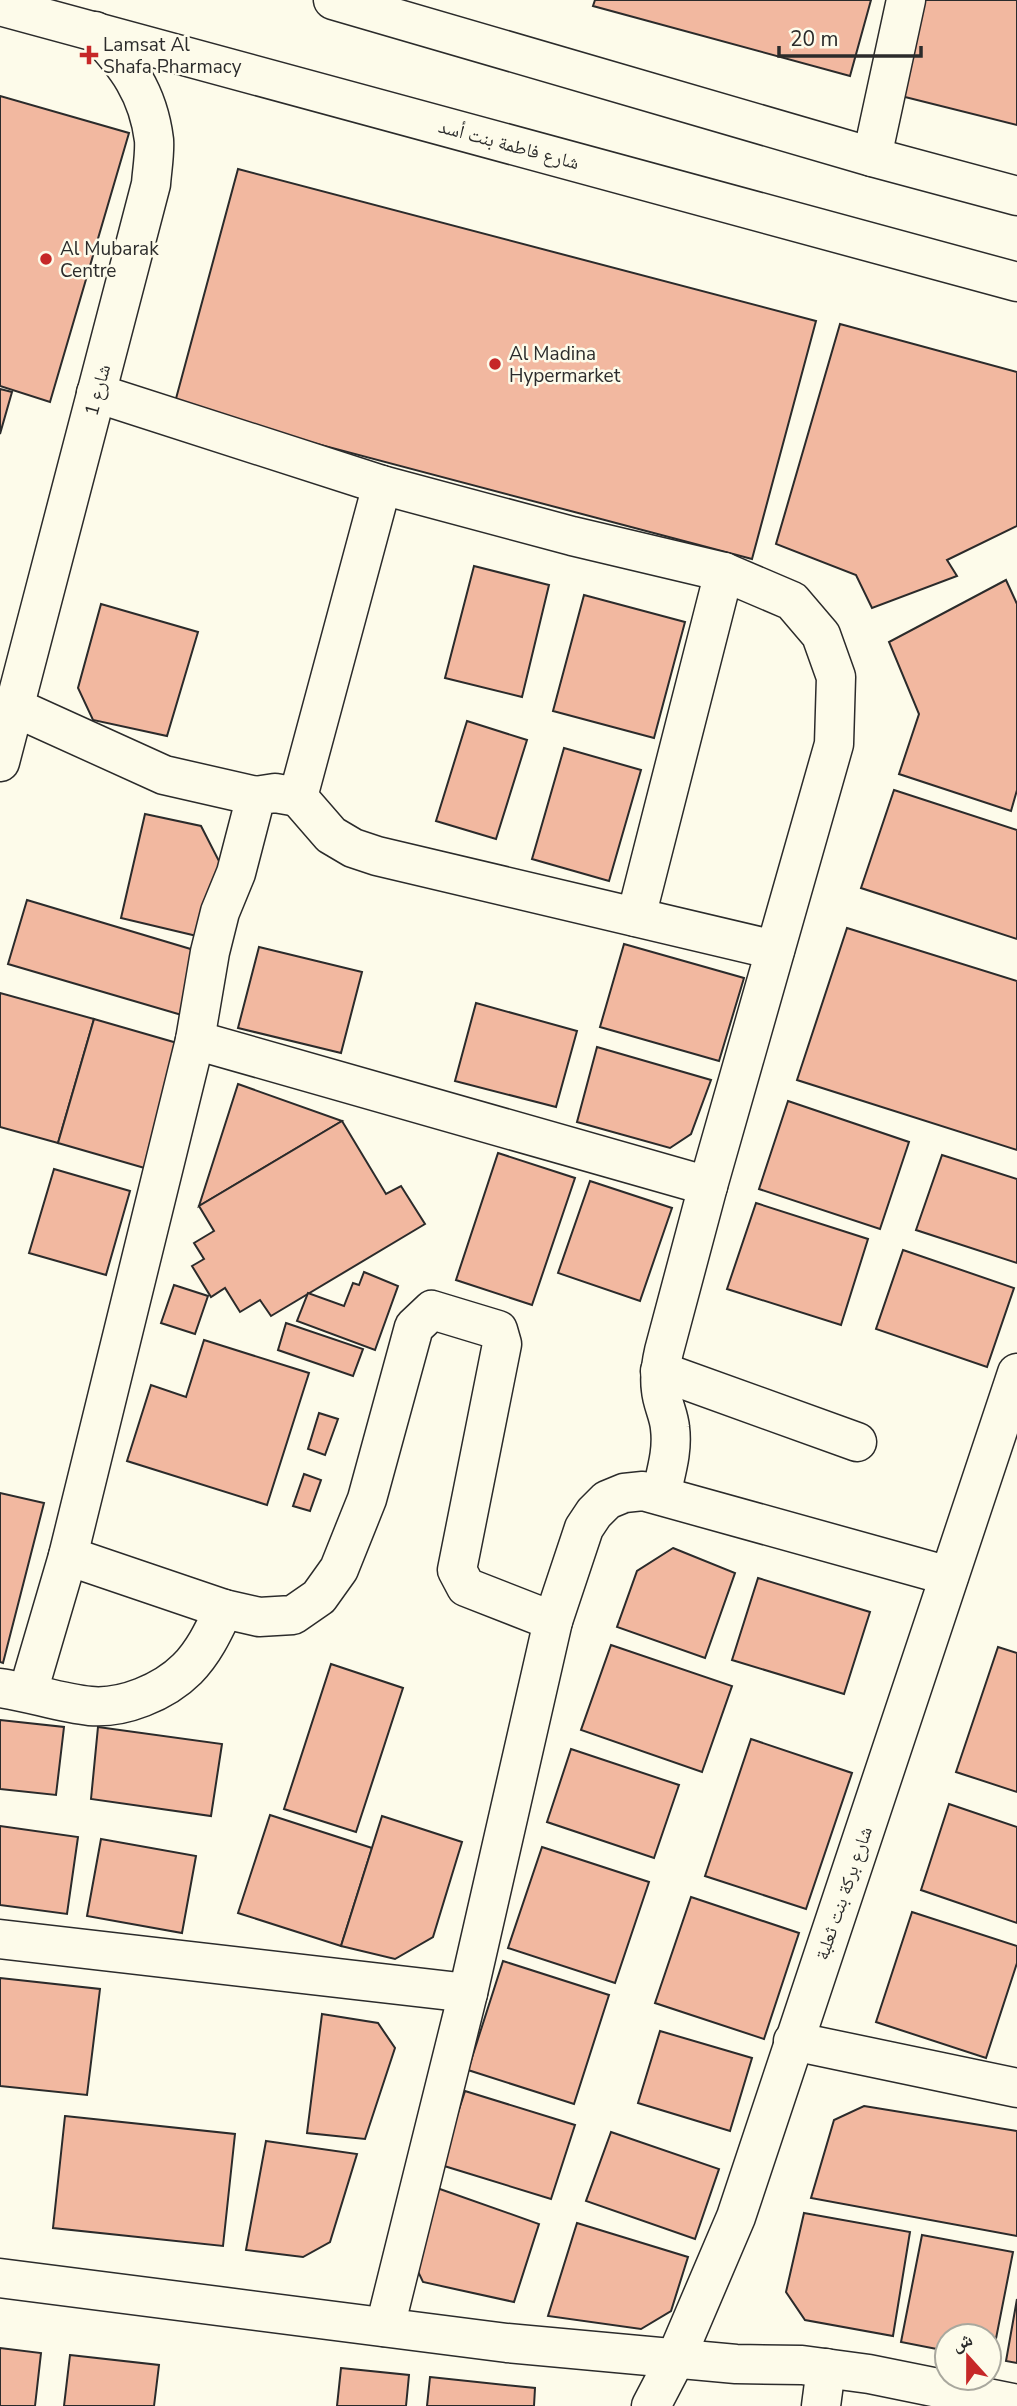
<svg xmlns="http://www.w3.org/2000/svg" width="1017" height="2406" font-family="'Nunito Sans','Noto Naskh Arabic',sans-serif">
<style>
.building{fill:#f2b8a0;stroke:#2b2b2b;stroke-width:2}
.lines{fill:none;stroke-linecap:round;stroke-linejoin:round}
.minor-casing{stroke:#2b2b2b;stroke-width:41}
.minor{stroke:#fdfbea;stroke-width:38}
.poi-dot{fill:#c62828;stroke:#fdfbea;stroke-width:2.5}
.labels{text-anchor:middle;stroke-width:5;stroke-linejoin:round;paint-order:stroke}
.poi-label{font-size:19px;fill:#2b2b2b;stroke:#fdfbea;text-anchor:start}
.street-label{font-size:19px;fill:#2b2b2b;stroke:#fdfbea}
</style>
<rect width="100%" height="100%" fill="#fdfbea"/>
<g class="building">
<path d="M 595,0 L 871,0 L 850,76 L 593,6 Z"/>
<path d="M 913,0 L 1017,0 L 1017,125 L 889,93 Z"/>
<path d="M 0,96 L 129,133 L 50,402 L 0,386 Z"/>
<path d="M 238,169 L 816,321 L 752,559 L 174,406 Z"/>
<path d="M 840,324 L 1017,372 L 1017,526 L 947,560 L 957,576 L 872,608 L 856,575 L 776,544 Z"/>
<path d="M 0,389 L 12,392 L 0,434 Z"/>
<path d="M 474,566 L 549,585 L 522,697 L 445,678 Z"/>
<path d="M 1006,580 L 1017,604 L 1017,790 L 1011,811 L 899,774 L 919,714 L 889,642 Z"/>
<path d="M 584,595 L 685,622 L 654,738 L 553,711 Z"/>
<path d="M 101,604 L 198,632 L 167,736 L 93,720 L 78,688 Z"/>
<path d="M 467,721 L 527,740 L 496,839 L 436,821 Z"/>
<path d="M 564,748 L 641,770 L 609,881 L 532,859 Z"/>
<path d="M 894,790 L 1017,830 L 1017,939 L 861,888 Z"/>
<path d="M 145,814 L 201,826 L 220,863 L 201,937 L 121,918 Z"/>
<path d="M 27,900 L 204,953 L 185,1016 L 8,964 Z"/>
<path d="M 847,928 L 1017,981 L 1017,1150 L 797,1080 Z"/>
<path d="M 624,944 L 744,978 L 719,1061 L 600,1027 Z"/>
<path d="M 259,947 L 362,972 L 341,1053 L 238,1028 Z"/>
<path d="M 0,993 L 94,1019 L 58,1143 L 0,1127 Z"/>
<path d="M 476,1003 L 577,1031 L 556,1107 L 455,1081 Z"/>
<path d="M 94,1019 L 184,1045 L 148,1169 L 58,1143 Z"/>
<path d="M 597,1047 L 711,1080 L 691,1134 L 670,1148 L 577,1122 Z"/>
<path d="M 238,1084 L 342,1121 L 199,1206 Z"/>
<path d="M 788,1101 L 909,1142 L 880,1229 L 759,1189 Z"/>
<path d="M 342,1121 L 386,1194 L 401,1186 L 425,1224 L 271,1316 L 260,1300 L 240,1312 L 225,1288 L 211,1297 L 192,1266 L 204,1259 L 194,1243 L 214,1231 L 199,1206 Z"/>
<path d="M 498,1153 L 575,1178 L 532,1305 L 456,1280 Z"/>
<path d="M 942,1155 L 1017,1179 L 1017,1263 L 916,1230 Z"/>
<path d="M 54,1169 L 130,1191 L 106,1275 L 29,1253 Z"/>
<path d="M 590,1181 L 672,1208 L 640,1301 L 558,1273 Z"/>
<path d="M 756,1203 L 868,1239 L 841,1325 L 727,1289 Z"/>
<path d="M 903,1250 L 1014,1288 L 987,1367 L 876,1329 Z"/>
<path d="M 364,1272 L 398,1286 L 375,1350 L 297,1321 L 308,1293 L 344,1306 L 353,1283 L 359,1285 Z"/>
<path d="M 174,1285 L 208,1296 L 195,1334 L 161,1323 Z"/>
<path d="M 286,1323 L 363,1349 L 353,1376 L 278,1350 Z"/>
<path d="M 204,1340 L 309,1373 L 267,1505 L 127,1461 L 151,1385 L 186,1397 Z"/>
<path d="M 319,1413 L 338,1419 L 325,1455 L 308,1449 Z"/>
<path d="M 304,1474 L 321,1480 L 310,1511 L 293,1506 Z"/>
<path d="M 0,1493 L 44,1503 L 3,1663 L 0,1662 Z"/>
<path d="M 673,1548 L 735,1573 L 705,1658 L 617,1627 L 637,1571 Z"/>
<path d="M 758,1578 L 870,1612 L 844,1694 L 732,1660 Z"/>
<path d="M 611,1645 L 732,1686 L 702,1772 L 581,1730 Z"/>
<path d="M 998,1647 L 1017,1653 L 1017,1792 L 956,1772 Z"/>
<path d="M 331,1664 L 403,1688 L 356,1832 L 284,1809 Z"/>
<path d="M 0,1720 L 64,1727 L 56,1795 L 0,1789 Z"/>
<path d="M 98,1727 L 222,1744 L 211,1816 L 91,1799 Z"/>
<path d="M 751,1739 L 852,1773 L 806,1909 L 705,1876 Z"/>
<path d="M 571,1749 L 679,1785 L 654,1858 L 547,1822 Z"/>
<path d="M 949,1804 L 1017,1827 L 1017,1923 L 921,1890 Z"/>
<path d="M 270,1815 L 372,1848 L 341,1946 L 238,1913 Z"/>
<path d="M 382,1816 L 462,1842 L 433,1937 L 395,1959 L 341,1946 Z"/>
<path d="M 0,1826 L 78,1837 L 67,1914 L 0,1905 Z"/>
<path d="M 101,1839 L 196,1856 L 182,1933 L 87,1916 Z"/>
<path d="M 542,1847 L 649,1882 L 615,1983 L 508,1948 Z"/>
<path d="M 691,1897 L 799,1933 L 764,2039 L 655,2003 Z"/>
<path d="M 912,1912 L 1017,1946 L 1017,1963 L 986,2058 L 876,2022 Z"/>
<path d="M 503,1961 L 609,1995 L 574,2104 L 468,2070 Z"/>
<path d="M 0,1978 L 100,1989 L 87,2095 L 0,2086 Z"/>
<path d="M 322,2014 L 378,2023 L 395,2048 L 365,2139 L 307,2133 Z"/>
<path d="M 660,2031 L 752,2058 L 730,2131 L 638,2103 Z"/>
<path d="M 465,2091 L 575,2125 L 551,2199 L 441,2165 Z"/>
<path d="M 864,2106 L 1017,2131 L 1017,2236 L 811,2198 L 834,2120 Z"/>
<path d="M 65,2116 L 235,2134 L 223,2246 L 53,2228 Z"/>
<path d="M 611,2132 L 719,2169 L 695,2239 L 586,2201 Z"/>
<path d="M 266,2141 L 357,2154 L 330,2242 L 303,2257 L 246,2250 Z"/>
<path d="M 437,2188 L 539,2224 L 514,2302 L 423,2282 L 411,2257 Z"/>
<path d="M 804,2213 L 910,2232 L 893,2336 L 805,2320 L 786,2292 Z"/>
<path d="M 577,2223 L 688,2257 L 671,2311 L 641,2329 L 548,2316 Z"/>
<path d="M 922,2235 L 1013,2252 L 992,2359 L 989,2359 L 989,2336 L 947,2336 L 947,2351 L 901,2342 Z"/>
<path d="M 1017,2299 L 1017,2363 L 1006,2361 Z"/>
<path d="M 0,2348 L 41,2353 L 35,2406 L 0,2406 Z"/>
<path d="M 70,2355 L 159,2365 L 154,2406 L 64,2406 Z"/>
<path d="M 341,2368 L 409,2375 L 406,2406 L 337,2406 Z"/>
<path d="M 430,2377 L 535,2388 L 534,2406 L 427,2406 Z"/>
</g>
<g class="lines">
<defs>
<g id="minor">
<path d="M 333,0 L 872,157 L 1017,196"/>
<path d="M 0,6 L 1017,282"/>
<path d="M 872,157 L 906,0"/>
<path d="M 96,393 L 382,485 L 572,536 L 724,572 L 792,601 L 821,635 L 836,677 L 834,744 L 708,1186 L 664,1351 C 661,1364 659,1376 661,1390 C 662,1403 669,1415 670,1428 C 673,1451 666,1472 661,1495"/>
<path d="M 382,485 L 298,797 L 331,835 L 353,848 L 377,856 L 775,950"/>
<path d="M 14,707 L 164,775 L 256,796"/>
<path d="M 0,762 L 151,184 C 152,170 155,154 154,140 C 148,92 127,65 95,31"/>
<path d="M 636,917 L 724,572"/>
<path d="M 195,1040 L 708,1186"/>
<path d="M 660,1371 L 857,1442"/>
<path d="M 68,1556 L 224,1609 L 259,1617 L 293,1615 L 319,1597 L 339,1569 L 367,1499 L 414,1327 L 432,1310 L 498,1330 L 502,1344 L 457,1570 L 466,1587 L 553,1621"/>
<path d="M 0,1688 C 29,1692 61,1703 90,1706 C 123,1709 164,1692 187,1669 C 204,1652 214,1630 224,1609"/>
<path d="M 28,1692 L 68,1556 L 195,1040 L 210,952 L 220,912 L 236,873 L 256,796 L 275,793 L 298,797"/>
<path d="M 0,1939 L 468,1993"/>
<path d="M 793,2041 L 1017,2088"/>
<path d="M 0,2278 L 507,2343 L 736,2364 L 802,2365 L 869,2374 L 1017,2404"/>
<path d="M 385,2327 L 468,1993 L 553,1621 L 584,1528 L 594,1513 L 607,1500 L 624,1493 L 643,1491 L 949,1576"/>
<path d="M 651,2406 L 675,2360 L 736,2217 L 1017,1373"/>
<path d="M 821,2406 L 826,2368"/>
</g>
</defs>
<use href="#minor" class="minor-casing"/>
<use href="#minor" class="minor"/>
</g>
<g class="poi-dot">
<path d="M85.5 44.5h7v7h7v7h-7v7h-7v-7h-7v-7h7z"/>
<circle cx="46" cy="259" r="7"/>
<circle cx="495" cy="364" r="7"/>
</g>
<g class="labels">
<g class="poi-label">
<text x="103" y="51">Lamsat Al<tspan x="103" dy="22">Shafa Pharmacy</tspan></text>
<text x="60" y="255">Al Mubarak<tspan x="60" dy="22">Centre</tspan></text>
<text x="509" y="360">Al Madina<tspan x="509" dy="22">Hypermarket</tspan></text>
</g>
<g class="street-label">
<text transform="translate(509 144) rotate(15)" y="7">شارع فاطمة بنت أسد</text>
<text transform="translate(97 390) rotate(-75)" y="7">شارع 1</text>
<text transform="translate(843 1893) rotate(-71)" y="7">شارع بركة بنت ثعلبة</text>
</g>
</g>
<g transform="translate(968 2357) rotate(339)"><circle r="33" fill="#fdfbea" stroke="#a9a89e" stroke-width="2"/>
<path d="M0-5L12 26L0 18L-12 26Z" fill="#c62828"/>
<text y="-10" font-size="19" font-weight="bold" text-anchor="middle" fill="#2b2b2b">ش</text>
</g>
<path d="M779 46v10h142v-10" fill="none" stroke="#2b2b2b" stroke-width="3.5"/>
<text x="790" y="46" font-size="21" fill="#2b2b2b" stroke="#fdfbea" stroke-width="5" paint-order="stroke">20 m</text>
</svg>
